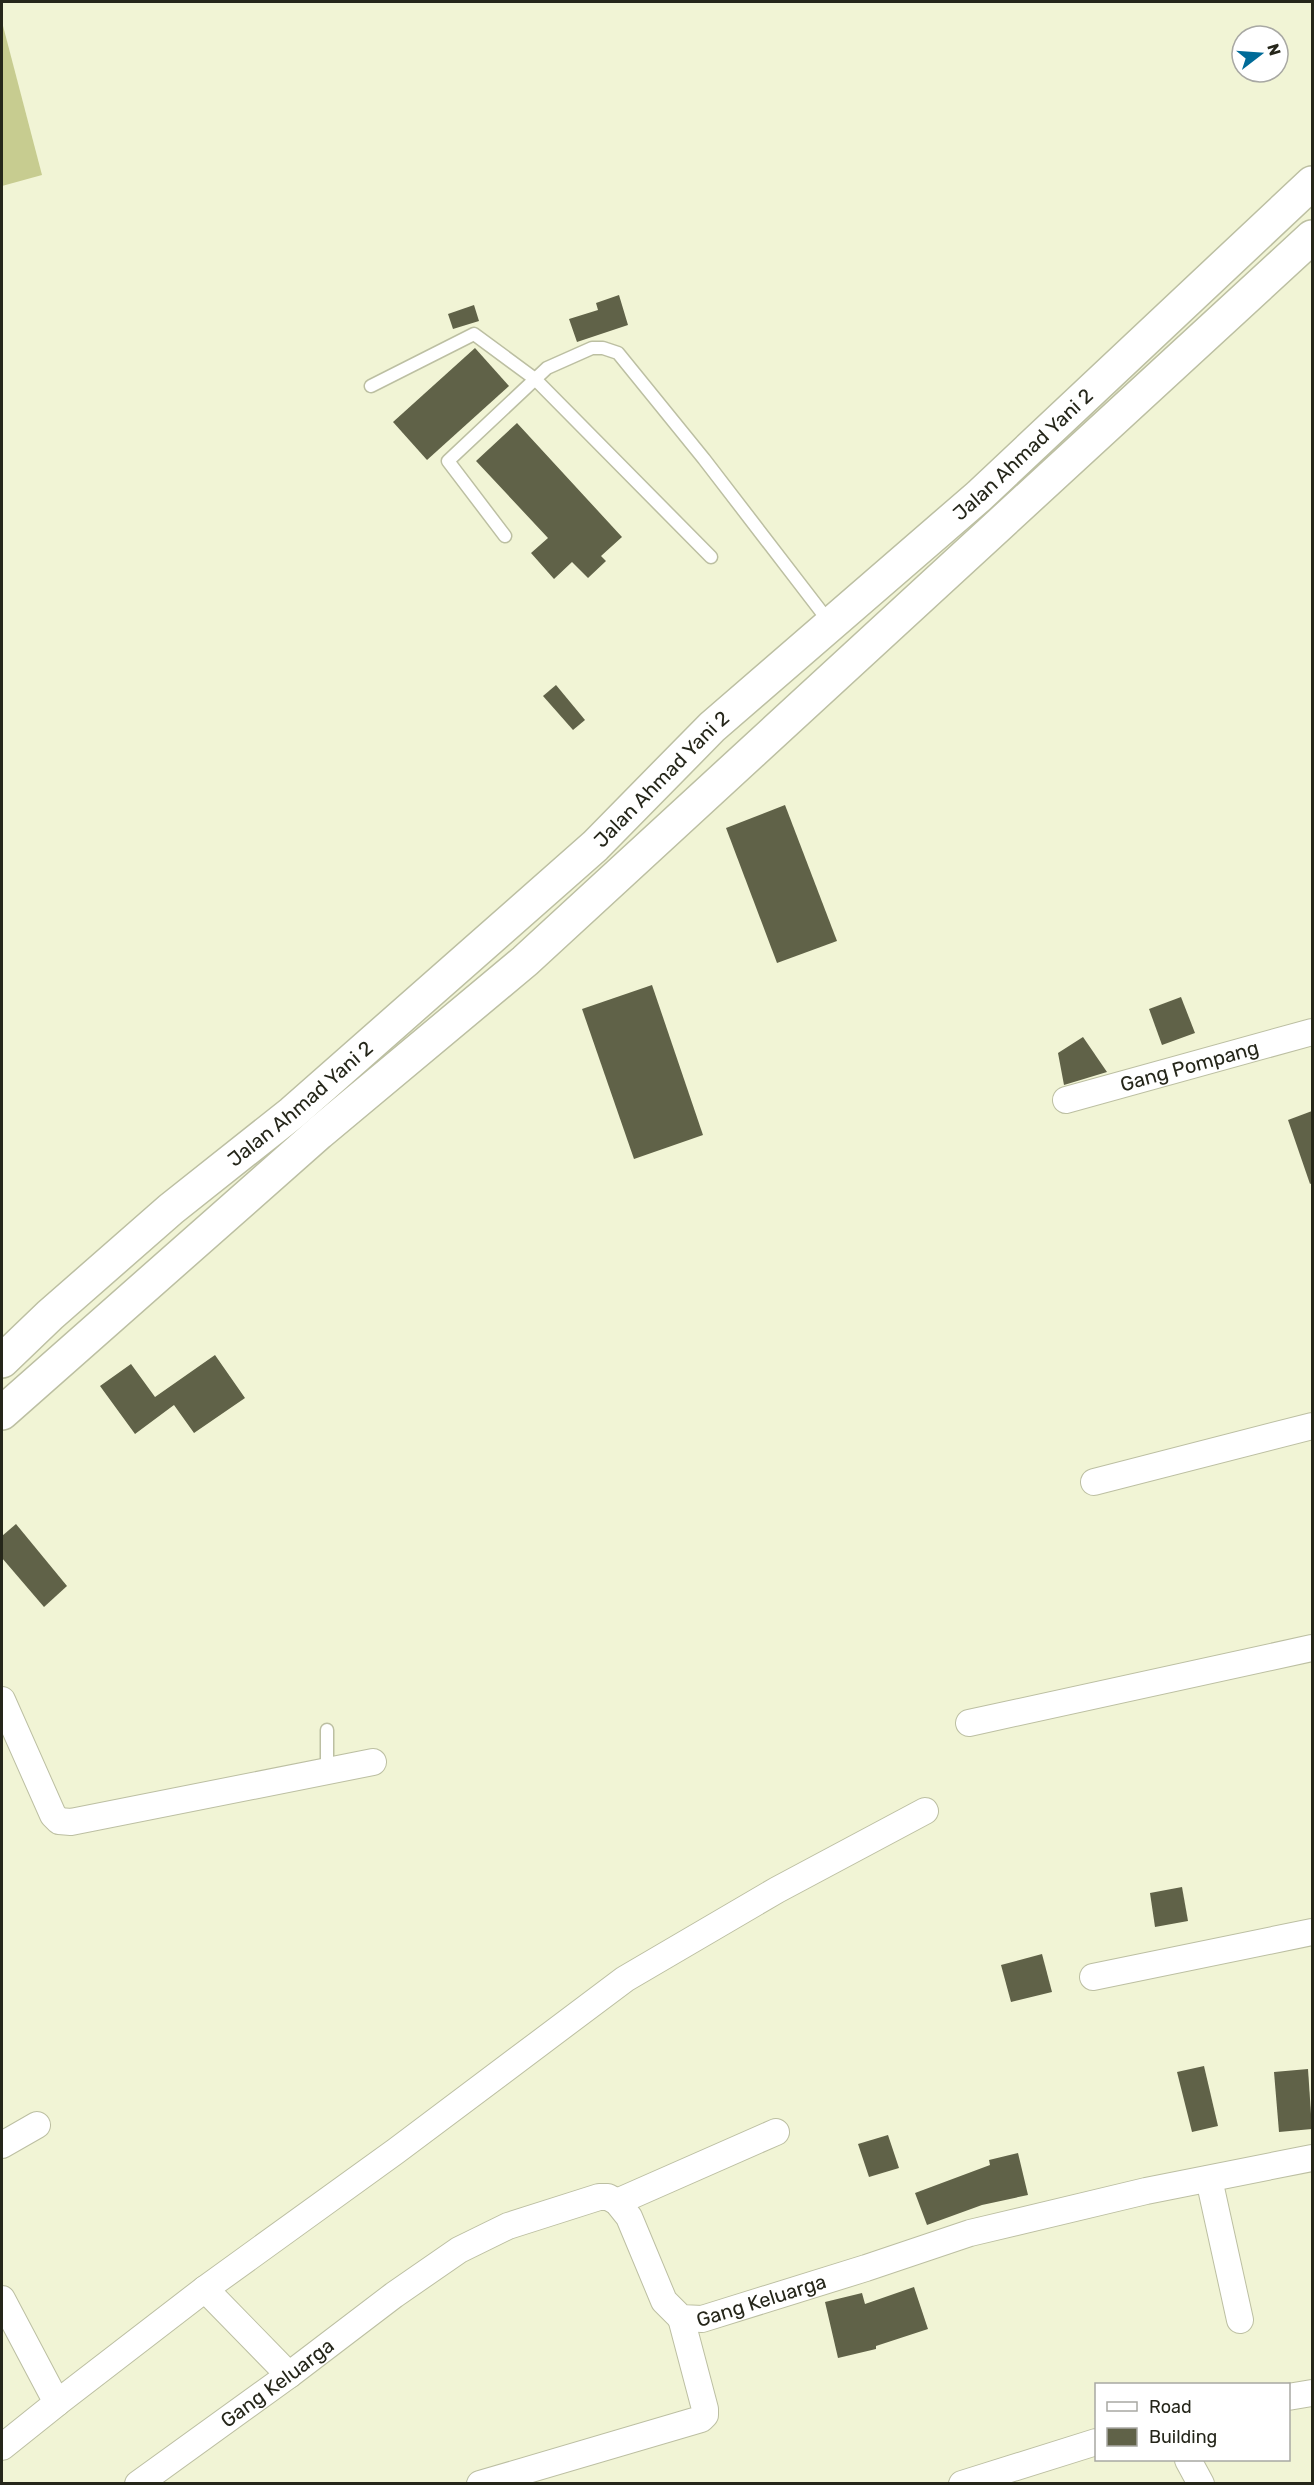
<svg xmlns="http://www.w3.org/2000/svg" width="1314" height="2485" font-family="Rubik,sans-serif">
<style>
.green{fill:#c7cc90}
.building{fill:#606248}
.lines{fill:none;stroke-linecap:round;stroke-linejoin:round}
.service-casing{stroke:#bcbfa2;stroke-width:15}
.minor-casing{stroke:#bcbfa2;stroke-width:28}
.trunk-casing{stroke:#bcbfa2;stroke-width:36}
.service{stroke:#fff;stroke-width:12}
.minor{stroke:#fff;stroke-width:26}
.trunk{stroke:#fff;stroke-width:33}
.labels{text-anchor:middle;stroke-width:6;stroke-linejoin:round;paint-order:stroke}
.street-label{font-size:20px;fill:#25261a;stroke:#fff}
</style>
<rect width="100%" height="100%" fill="#f1f4d5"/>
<path class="green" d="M 2,22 L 42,175 L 2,186 Z"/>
<g class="building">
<path d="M 619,295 L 628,325 L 577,342 L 569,319 L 598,310 L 596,303 Z"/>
<path d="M 474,305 L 479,321 L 453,329 L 448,314 Z"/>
<path d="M 475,348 L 509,386 L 427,460 L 393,422 Z"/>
<path d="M 517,423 L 622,537 L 601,556 L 606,561 L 588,578 L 572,562 L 554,579 L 531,553 L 548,538 L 476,461 Z"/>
<path d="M 556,685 L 585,720 L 573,730 L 543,696 Z"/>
<path d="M 785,805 L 837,941 L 777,963 L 726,828 Z"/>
<path d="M 652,985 L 703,1135 L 634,1159 L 582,1009 Z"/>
<path d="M 1181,997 L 1195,1033 L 1162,1045 L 1149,1009 Z"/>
<path d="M 1083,1037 L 1107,1072 L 1064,1085 L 1058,1053 Z"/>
<path d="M 1312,1111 L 1312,1183 L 1310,1184 L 1288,1120 Z"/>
<path d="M 215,1355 L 245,1398 L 194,1433 L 174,1405 L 135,1434 L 100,1386 L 131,1364 L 155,1397 Z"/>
<path d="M 16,1524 L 67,1586 L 44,1607 L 2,1558 L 2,1536 Z"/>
<path d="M 1182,1887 L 1188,1921 L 1155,1927 L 1150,1893 Z"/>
<path d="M 1042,1954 L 1052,1992 L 1011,2002 L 1001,1965 Z"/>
<path d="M 1204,2066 L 1218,2126 L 1192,2132 L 1177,2072 Z"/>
<path d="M 1308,2069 L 1312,2129 L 1279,2132 L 1274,2072 Z"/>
<path d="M 888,2135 L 899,2168 L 869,2177 L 858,2144 Z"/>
<path d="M 1018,2153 L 1028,2195 L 982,2205 L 927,2225 L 915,2193 L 990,2165 L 989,2160 Z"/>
<path d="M 914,2287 L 928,2329 L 876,2346 L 876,2349 L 838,2358 L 825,2302 L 862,2293 L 865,2304 Z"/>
</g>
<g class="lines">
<defs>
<g id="service">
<path d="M 371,386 L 474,334 L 535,379 L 711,557"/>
<path d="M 505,536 L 448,461 L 547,368 L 592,348 L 603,348 L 618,353 L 704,459 L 830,623"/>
<path d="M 327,1770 L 327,1730"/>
</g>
<g id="minor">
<path id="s1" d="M 1066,1100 L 1312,1032"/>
<path d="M 1094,1482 L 1312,1426"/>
<path d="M 2,1700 L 53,1815 L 59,1821 L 71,1822 L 373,1762"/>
<path d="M 969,1723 L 1312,1648"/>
<path d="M 1093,1977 L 1312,1932"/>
<path d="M 2,2145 L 37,2125"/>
<path d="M 1209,2179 L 1240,2320"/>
<path d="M 617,2202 L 776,2132"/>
<path d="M 205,2289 L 289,2375"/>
<path d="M 2,2299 L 57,2403 L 2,2447"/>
<path d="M 1288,2397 L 1312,2393"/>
<path d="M 57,2403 L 205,2289 L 396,2151 L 625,1979 L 777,1890 L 925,1811"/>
<path d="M 1188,2460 L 1201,2484"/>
<path id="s2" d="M 138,2484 L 289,2375 L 394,2295 L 459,2250 L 508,2226 L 599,2197 L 608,2197 L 617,2202 L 629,2217 L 664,2301 L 681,2318 L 702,2319 L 866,2268 L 970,2233 L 1146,2191 L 1312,2158"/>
<path d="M 480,2484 L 701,2419 L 705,2415 L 705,2409 L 681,2318"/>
<path d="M 962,2484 L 1096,2442"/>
</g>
<g id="trunk">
<path id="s3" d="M 2,1361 L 50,1315 L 171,1209 L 292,1113 L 595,846 L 712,727 L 979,496 L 1312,183"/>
<path d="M 2,1413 L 319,1133 L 525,961 L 1312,237"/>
</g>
</defs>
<use href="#service" class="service-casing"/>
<use href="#minor" class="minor-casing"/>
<use href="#trunk" class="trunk-casing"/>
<use href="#service" class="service"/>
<use href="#minor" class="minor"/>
<use href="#trunk" class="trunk"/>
</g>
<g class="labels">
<g class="street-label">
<text dy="7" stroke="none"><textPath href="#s3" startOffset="1366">Jalan Ahmad Yani 2</textPath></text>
<text dy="7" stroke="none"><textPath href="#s3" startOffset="880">Jalan Ahmad Yani 2</textPath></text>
<text dy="7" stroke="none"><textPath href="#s1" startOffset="128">Gang Pompang</textPath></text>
<text dy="7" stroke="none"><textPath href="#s3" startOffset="394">Jalan Ahmad Yani 2</textPath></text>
<text dy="7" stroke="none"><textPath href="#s2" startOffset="784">Gang Keluarga</textPath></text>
<text dy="7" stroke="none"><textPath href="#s2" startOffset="172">Gang Keluarga</textPath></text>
</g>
</g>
<rect width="1314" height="2485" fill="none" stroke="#25261a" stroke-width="6"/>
<rect x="1095" y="2383" width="195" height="78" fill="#ffffff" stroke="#a8a8a3" stroke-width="1.5"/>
<rect x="1107" y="2402" width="30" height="9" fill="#ffffff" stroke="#a8a8a3" stroke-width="1.5"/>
<text x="1149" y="2413" font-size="18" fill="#25261a">Road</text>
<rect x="1107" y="2428" width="30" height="18" fill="#606248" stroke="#a8a8a3" stroke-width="1.5"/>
<text x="1149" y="2443" font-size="18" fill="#25261a">Building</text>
<g transform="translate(1260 54) rotate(73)"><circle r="28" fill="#ffffff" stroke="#a8a8a3" stroke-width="1.5"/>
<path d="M0-4.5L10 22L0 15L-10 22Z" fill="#006b98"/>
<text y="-9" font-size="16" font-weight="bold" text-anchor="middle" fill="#25261a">N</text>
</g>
</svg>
